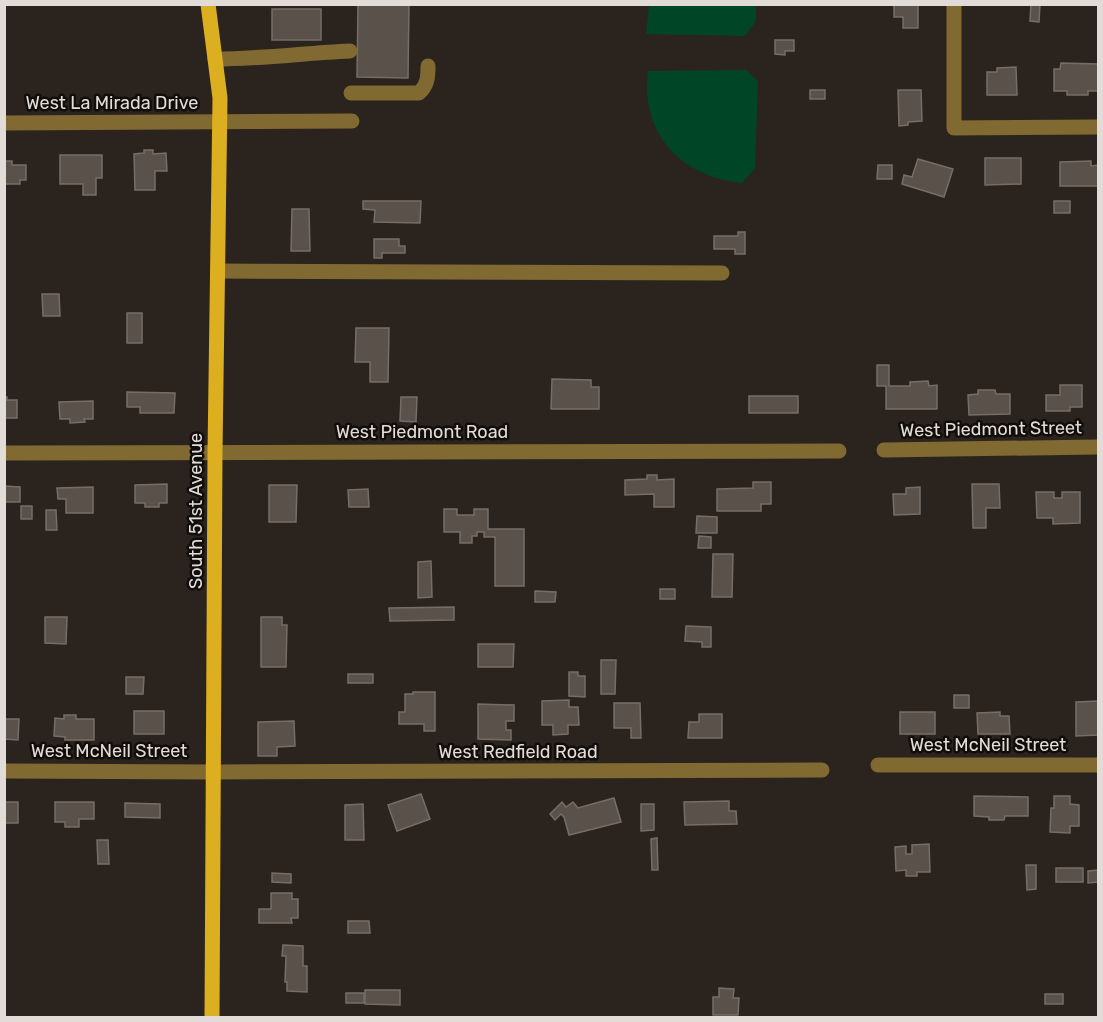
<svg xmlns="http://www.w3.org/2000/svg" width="1103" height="1022" font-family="Rubik,sans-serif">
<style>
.green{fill:#004626}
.building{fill:#5a514b;stroke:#766d67;stroke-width:1.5}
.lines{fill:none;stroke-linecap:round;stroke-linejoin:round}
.minor{stroke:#806a32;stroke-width:15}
.major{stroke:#dcaf21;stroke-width:15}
.labels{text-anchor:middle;stroke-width:5;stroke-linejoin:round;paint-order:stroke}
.street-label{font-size:18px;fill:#e1dcd8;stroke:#110d0b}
</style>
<rect width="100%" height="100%" fill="#2b231e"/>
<g class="green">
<path d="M 649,5 L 756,5 L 756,21 L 745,36 L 646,34 Z"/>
<path d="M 746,70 L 758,81 L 755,168 L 742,183 C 681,177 640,134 648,71 Z"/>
</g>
<g class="building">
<path d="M 358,4 L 409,4 L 408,78 L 357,77 Z"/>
<path d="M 894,4 L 918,4 L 918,28 L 903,28 L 903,17 L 894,17 Z"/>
<path d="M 1031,4 L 1040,4 L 1039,22 L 1030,21 Z"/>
<rect x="272" y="9" width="49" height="31"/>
<path d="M 775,40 L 794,40 L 794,51 L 785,51 L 785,55 L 775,54 Z"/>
<path d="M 1061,63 L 1098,64 L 1098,91 L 1088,91 L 1088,95 L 1067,95 L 1067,91 L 1054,91 L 1054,69 L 1060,69 Z"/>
<path d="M 1016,67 L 1017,95 L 987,95 L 987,72 L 997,72 L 997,68 Z"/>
<rect x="810" y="90" width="15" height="9"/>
<path d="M 898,90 L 921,90 L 922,121 L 908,122 L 908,125 L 899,126 Z"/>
<path d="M 144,150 L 153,150 L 153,154 L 166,153 L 167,171 L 155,171 L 155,190 L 135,190 L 134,154 L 144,153 Z"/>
<path d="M 60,155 L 102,155 L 102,178 L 96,178 L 96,195 L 83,195 L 83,184 L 60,184 Z"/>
<path d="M 985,158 L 1021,158 L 1021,184 L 985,185 Z"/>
<path d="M 918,159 L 953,169 L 944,197 L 902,184 L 904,175 L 912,177 Z"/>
<path d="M 4,161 L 12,161 L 12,165 L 26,165 L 26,180 L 20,180 L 20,184 L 4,184 Z"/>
<path d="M 1091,161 L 1091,166 L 1098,165 L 1098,186 L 1060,186 L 1060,162 Z"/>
<path d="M 878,165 L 892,165 L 892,179 L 877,179 Z"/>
<path d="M 363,201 L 421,201 L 420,223 L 374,222 L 375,210 L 363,209 Z"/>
<rect x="1054" y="201" width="16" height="12"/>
<path d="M 292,209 L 309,209 L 310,251 L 291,251 Z"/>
<path d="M 738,232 L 745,232 L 745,254 L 735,254 L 735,249 L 714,249 L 714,236 L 738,236 Z"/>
<path d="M 374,239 L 399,239 L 399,246 L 405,246 L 405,253 L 382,253 L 382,258 L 374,258 Z"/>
<path d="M 42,294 L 59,294 L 60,316 L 43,316 Z"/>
<rect x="127" y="313" width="15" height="30"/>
<path d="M 356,328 L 389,328 L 388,382 L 370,382 L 370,362 L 355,362 Z"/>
<path d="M 877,365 L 889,365 L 889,386 L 910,386 L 910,382 L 928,381 L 929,386 L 937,385 L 937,409 L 886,409 L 886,386 L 877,386 Z"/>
<path d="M 552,379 L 591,380 L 591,387 L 599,387 L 599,409 L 551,409 Z"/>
<path d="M 1060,385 L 1082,385 L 1082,407 L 1070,407 L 1070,411 L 1046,411 L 1046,395 L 1060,395 Z"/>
<path d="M 978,390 L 995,390 L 996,394 L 1010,394 L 1010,414 L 969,415 L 968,395 L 978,394 Z"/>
<path d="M 127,392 L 175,393 L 174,413 L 140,413 L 140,407 L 127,407 Z"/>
<rect x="749" y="396" width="49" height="17"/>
<path d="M 4,397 L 7,397 L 7,400 L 17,400 L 17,418 L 4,418 Z"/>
<path d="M 401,397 L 417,397 L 416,422 L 400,421 Z"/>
<path d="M 93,401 L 93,419 L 84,419 L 85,422 L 70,423 L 70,419 L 60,419 L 59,402 Z"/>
<path d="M 647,475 L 657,475 L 657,480 L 674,479 L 674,507 L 654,507 L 654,494 L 625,495 L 625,480 L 647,479 Z"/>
<path d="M 753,482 L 771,482 L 771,504 L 761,504 L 761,511 L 717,511 L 717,489 L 753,488 Z"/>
<path d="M 167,484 L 167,503 L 159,503 L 159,507 L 145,507 L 145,503 L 135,503 L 135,485 Z"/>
<path d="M 972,484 L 999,484 L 1000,508 L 986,508 L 986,528 L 973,528 Z"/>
<path d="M 269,485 L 297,485 L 296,522 L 269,522 Z"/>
<path d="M 4,486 L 20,487 L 20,502 L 4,502 Z"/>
<path d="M 93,487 L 93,513 L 66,513 L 66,499 L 58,499 L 57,488 Z"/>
<path d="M 920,487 L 920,514 L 894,515 L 893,494 L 906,494 L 906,488 Z"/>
<path d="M 368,489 L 369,507 L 349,507 L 348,490 Z"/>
<path d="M 1036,492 L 1054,492 L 1054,498 L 1062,498 L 1062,492 L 1080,492 L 1080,523 L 1053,524 L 1053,518 L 1037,518 Z"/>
<rect x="21" y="506" width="11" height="13"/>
<path d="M 444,509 L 457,509 L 457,515 L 474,515 L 474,509 L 488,509 L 488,529 L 524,529 L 524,586 L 495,586 L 495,537 L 484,537 L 484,532 L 477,532 L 477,536 L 472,536 L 472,543 L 460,543 L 460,532 L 444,532 Z"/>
<path d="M 46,510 L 56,510 L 57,530 L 46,530 Z"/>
<path d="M 697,516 L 717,517 L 717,533 L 696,533 Z"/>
<path d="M 699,536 L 711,537 L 711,548 L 698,548 Z"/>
<path d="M 713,554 L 733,554 L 732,597 L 712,597 Z"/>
<path d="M 431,561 L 432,597 L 418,598 L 418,562 Z"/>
<rect x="660" y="589" width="15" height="10"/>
<path d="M 535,591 L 556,592 L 555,602 L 535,602 Z"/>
<path d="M 454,607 L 454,620 L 390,621 L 389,608 Z"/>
<path d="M 45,617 L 67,617 L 66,644 L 45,643 Z"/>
<path d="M 261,617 L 282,617 L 282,625 L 287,625 L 286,667 L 261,667 Z"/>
<path d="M 686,626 L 711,627 L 711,647 L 702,647 L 702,642 L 685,641 Z"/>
<path d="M 478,644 L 514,644 L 513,667 L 478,667 Z"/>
<path d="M 601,660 L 616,660 L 615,694 L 601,694 Z"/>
<path d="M 569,672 L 578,672 L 578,676 L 585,676 L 585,697 L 569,696 Z"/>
<rect x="348" y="674" width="25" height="9"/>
<path d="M 126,677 L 144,677 L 143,694 L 126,694 Z"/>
<path d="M 413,692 L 435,692 L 435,731 L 424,731 L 424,724 L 399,724 L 399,712 L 405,712 L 405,694 L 413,694 Z"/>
<rect x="954" y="695" width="15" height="13"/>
<path d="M 569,700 L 569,707 L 578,707 L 579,725 L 568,725 L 568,734 L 553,735 L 553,725 L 542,725 L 542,701 Z"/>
<path d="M 1098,701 L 1098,735 L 1076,736 L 1076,702 Z"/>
<path d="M 614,703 L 640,703 L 641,738 L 631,738 L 631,728 L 614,728 Z"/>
<path d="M 478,704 L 514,705 L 514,721 L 506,721 L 506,730 L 511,730 L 511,740 L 478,739 Z"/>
<rect x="134" y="711" width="30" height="23"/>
<rect x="900" y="712" width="35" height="22"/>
<path d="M 1000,712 L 1000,716 L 1009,716 L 1010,734 L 978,734 L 977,713 Z"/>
<path d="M 699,714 L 722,714 L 722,738 L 688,738 L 689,722 L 699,722 Z"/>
<path d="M 64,715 L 76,715 L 76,719 L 94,719 L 94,740 L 65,740 L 65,737 L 54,736 L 55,718 L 64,719 Z"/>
<path d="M 4,719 L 19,719 L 18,740 L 4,739 Z"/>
<path d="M 294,721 L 295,746 L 277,747 L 277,756 L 258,756 L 258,722 Z"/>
<path d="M 421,794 L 430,819 L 397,831 L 388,805 Z"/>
<path d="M 974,796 L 1028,797 L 1028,816 L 1005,816 L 1004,820 L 989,820 L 989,817 L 974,816 Z"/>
<path d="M 1054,796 L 1070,796 L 1070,804 L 1079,805 L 1079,826 L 1070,826 L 1070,833 L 1050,832 L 1051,808 L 1054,808 Z"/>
<path d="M 614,798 L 621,822 L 569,835 L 564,817 L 561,814 L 555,820 L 550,814 L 562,802 L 566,807 L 573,802 L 578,808 Z"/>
<path d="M 729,801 L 729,811 L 736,811 L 737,824 L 685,825 L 684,802 Z"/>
<rect x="4" y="802" width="14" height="21"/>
<path d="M 55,802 L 94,802 L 94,819 L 79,819 L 79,827 L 65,827 L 65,822 L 55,822 Z"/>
<path d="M 125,803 L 160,804 L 160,818 L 125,817 Z"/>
<path d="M 363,804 L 364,840 L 345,840 L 345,805 Z"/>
<path d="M 641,804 L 654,804 L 654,830 L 641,831 Z"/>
<path d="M 657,838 L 658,870 L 652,870 L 651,839 Z"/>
<path d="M 97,840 L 108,840 L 109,864 L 98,864 Z"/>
<path d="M 929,844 L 930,872 L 917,872 L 917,876 L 906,876 L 906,870 L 896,871 L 895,847 L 906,846 L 906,854 L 912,854 L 912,845 Z"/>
<path d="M 1026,865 L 1036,865 L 1036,889 L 1027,890 Z"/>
<rect x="1056" y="868" width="27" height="14"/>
<path d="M 1098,870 L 1098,882 L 1088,883 L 1088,871 Z"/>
<path d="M 272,873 L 291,874 L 291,883 L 272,882 Z"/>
<path d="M 271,893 L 292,893 L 292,899 L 298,899 L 298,918 L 291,918 L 292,923 L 259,923 L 259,909 L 271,909 Z"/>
<path d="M 348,921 L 369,921 L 370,933 L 348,933 Z"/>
<path d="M 283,945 L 303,946 L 303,966 L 307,966 L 307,992 L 287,991 L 287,982 L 285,982 L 286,956 L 282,956 Z"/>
<path d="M 719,988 L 734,989 L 733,998 L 739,998 L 738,1015 L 713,1015 L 713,997 L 719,997 Z"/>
<path d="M 365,990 L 400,990 L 400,1005 L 365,1004 Z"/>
<rect x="346" y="993" width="18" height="10"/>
<rect x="1045" y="994" width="18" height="10"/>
</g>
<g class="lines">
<g class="minor">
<path d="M 954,4 L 954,128 L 1098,127"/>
<path d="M 215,59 C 260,59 305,53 350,51"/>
<path d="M 351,93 L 419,93 C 428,85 428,76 428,66"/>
<path d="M 4,123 L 352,121"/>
<path d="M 218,271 L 722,273"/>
<path d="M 884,450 L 1098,447"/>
<path d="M 4,453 L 839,451"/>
<path d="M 878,765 L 1098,765"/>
<path d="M 4,771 L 214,772 L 822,770"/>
</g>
<path class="major" d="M 208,4 L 220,98 L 215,452 L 212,1018"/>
</g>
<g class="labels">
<g class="street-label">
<text x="112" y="109">West La Mirada Drive</text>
<text transform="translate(991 429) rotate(-1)" y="6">West Piedmont Street</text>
<text x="422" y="438">West Piedmont Road</text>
<text transform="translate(196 511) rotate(-90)" y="6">South 51st Avenue</text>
<text x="988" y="751">West McNeil Street</text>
<text x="109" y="757">West McNeil Street</text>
<text x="518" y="758">West Redfield Road</text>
</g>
</g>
<rect width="1103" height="1022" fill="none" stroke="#e1dcd8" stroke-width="12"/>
</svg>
